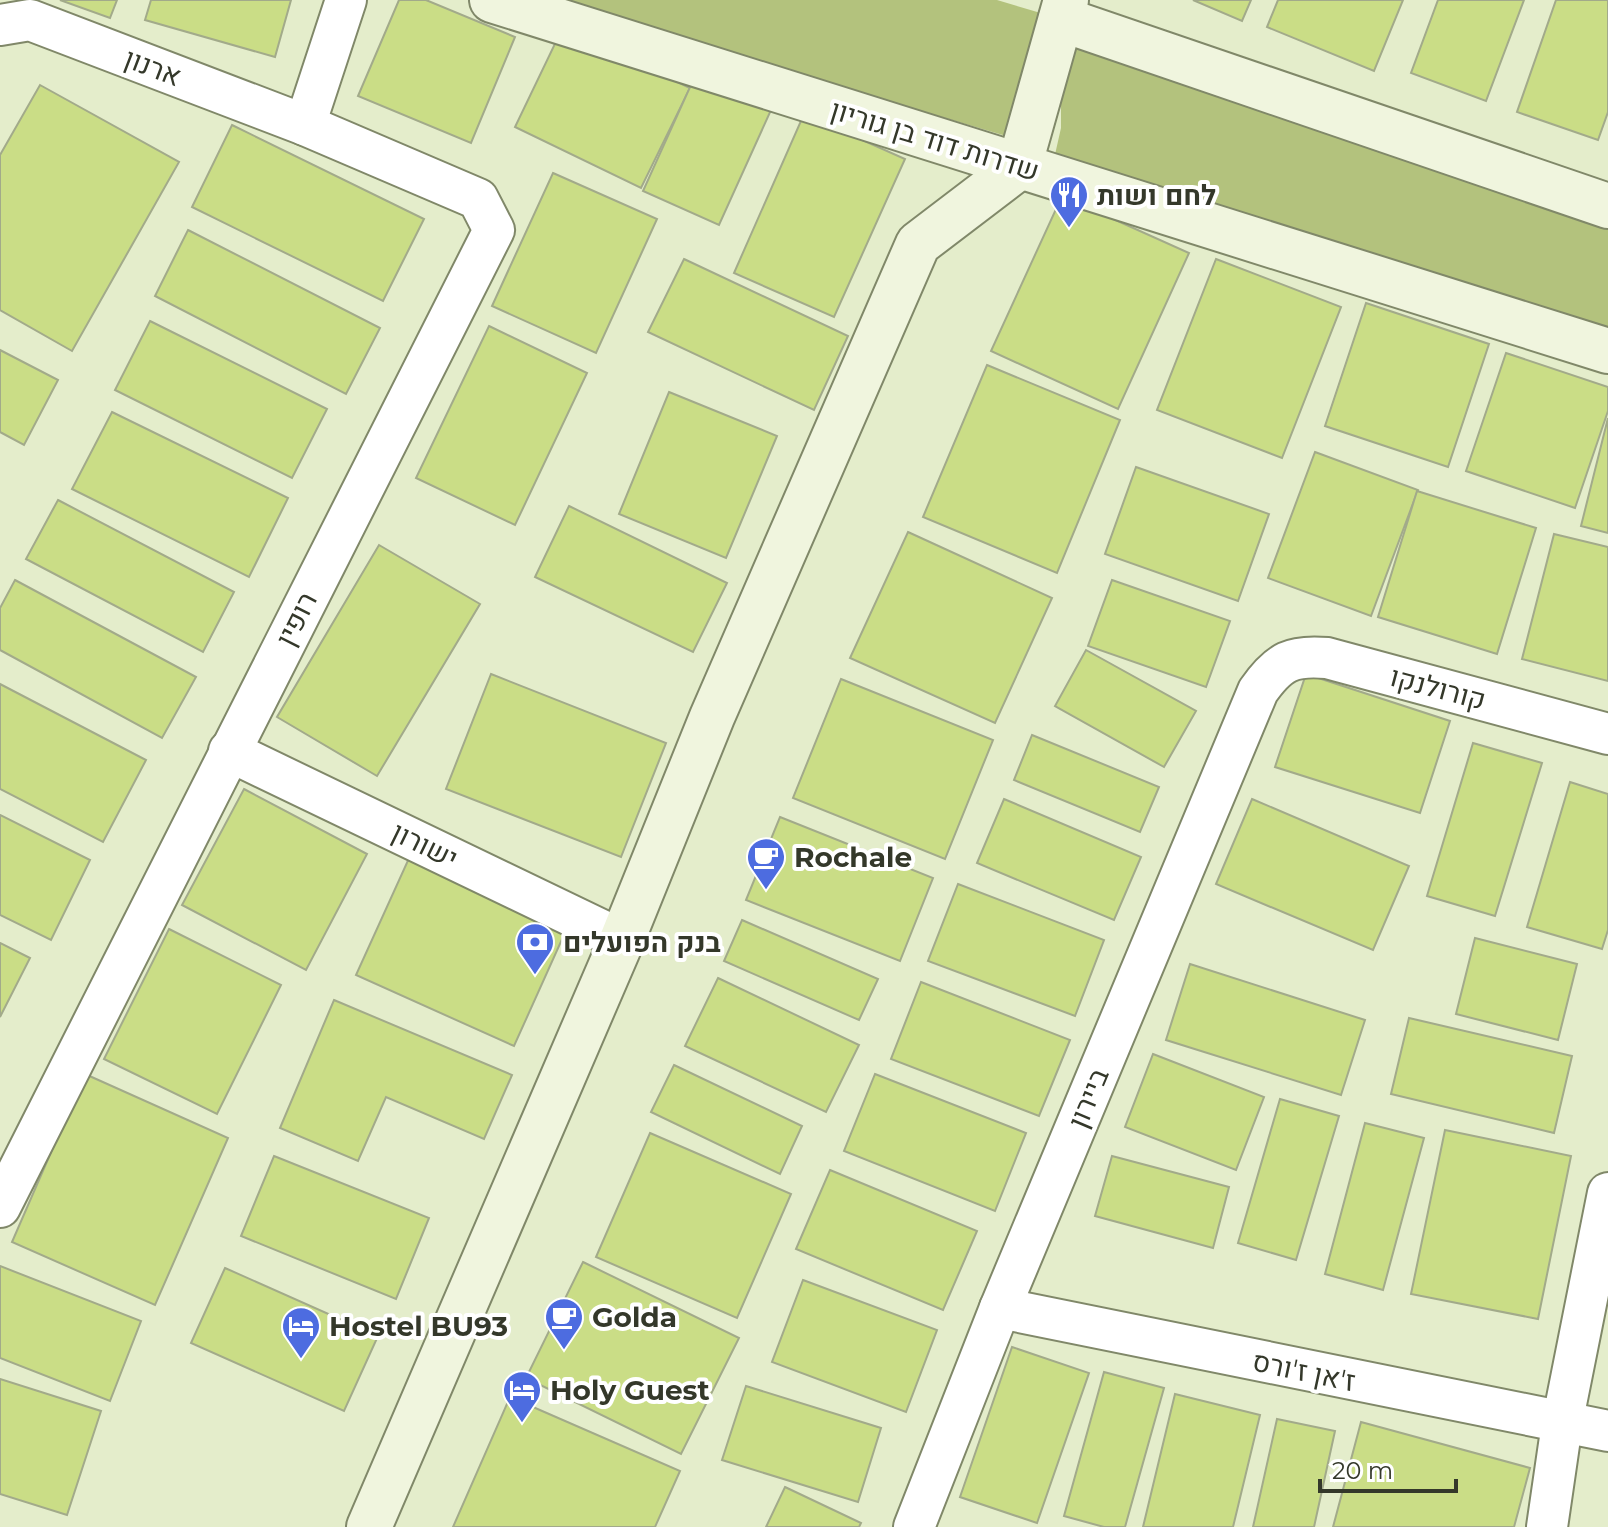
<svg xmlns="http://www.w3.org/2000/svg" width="1608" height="1527" font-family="Montserrat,Heebo,sans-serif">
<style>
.green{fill:#b3c27d}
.building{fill:#cadd86;stroke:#a2aa8a;stroke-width:2}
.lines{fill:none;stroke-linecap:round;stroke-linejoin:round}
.street-casing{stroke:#808869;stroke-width:44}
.secondary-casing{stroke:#808869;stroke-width:48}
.street{stroke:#fff;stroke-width:40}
.secondary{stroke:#f0f5de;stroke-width:44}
.labels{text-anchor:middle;stroke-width:8;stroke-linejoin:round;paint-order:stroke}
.street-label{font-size:28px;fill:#34382a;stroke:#fff}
.poi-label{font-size:28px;font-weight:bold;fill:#34382a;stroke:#fff;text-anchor:start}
</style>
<rect width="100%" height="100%" fill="#e4edcb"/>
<path class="green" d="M 546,0 L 997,0 L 1061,19 L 1608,201 L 1608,347 L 1054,159 L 1061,128 L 1061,22 L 1013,138 Z"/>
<g class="building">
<path d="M 60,0 L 117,0 L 110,18 Z"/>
<path d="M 151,0 L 291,0 L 275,57 L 145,20 Z"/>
<path d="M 399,0 L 426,0 L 515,37 L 471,143 L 358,96 Z"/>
<path d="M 1193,0 L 1251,0 L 1242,21 Z"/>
<path d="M 1278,0 L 1403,0 L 1374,71 L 1267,27 Z"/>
<path d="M 1438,0 L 1524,0 L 1486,101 L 1411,73 Z"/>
<path d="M 1556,0 L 1608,0 L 1608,112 L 1598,140 L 1517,112 Z"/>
<path d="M 563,27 L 690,88 L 641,188 L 515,127 Z"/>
<path d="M 695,76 L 771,110 L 719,225 L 643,191 Z"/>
<path d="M 40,85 L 179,162 L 72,351 L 0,310 L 0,155 Z"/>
<path d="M 804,114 L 905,159 L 834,317 L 734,273 Z"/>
<path d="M 232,125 L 424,219 L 383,301 L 192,207 Z"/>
<path d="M 553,173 L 657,219 L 596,353 L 492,306 Z"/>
<path d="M 1062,196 L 1189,253 L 1118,409 L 991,351 Z"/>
<path d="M 188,230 L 380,328 L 346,394 L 155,296 Z"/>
<path d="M 684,259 L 848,336 L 814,410 L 648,332 Z"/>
<path d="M 1216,259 L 1341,307 L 1282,458 L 1157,410 Z"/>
<path d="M 1366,303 L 1489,344 L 1448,467 L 1325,426 Z"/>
<path d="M 150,321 L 327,409 L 292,478 L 115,390 Z"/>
<path d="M 489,326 L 587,373 L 515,525 L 416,478 Z"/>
<path d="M 0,350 L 58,380 L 24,445 L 0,432 Z"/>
<path d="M 1506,353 L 1608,387 L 1608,411 L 1575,508 L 1466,471 Z"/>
<path d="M 987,365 L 1120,420 L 1057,573 L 923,517 Z"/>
<path d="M 669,392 L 777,436 L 726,558 L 619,514 Z"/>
<path d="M 112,412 L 288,498 L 249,577 L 72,489 Z"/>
<path d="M 1608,418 L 1608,533 L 1581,526 Z"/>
<path d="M 1315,452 L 1418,490 L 1371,616 L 1268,578 Z"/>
<path d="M 1136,467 L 1269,514 L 1238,601 L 1105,554 Z"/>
<path d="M 1417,491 L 1536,528 L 1497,654 L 1378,617 Z"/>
<path d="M 58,500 L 234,592 L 203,652 L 26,559 Z"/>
<path d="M 569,506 L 727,583 L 693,652 L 535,577 Z"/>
<path d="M 908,532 L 1052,598 L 995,723 L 850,658 Z"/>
<path d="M 1554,534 L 1608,547 L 1608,681 L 1522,659 Z"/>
<path d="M 379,545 L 480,604 L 377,776 L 277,717 Z"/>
<path d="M 15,580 L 196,677 L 162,738 L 0,650 L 0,608 Z"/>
<path d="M 1112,580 L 1230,621 L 1206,687 L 1088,646 Z"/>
<path d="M 1086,650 L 1196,711 L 1164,767 L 1055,706 Z"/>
<path d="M 491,674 L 666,743 L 621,857 L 446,789 Z"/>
<path d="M 1306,674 L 1450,721 L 1420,813 L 1275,767 Z"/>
<path d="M 841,679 L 993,740 L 945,859 L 793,798 Z"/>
<path d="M 0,684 L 146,760 L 103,842 L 0,789 Z"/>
<path d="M 1032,735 L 1159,787 L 1140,832 L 1014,780 Z"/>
<path d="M 1473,743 L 1542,763 L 1495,916 L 1427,896 Z"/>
<path d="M 1570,782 L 1608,794 L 1608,930 L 1602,949 L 1527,927 Z"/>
<path d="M 244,789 L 367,854 L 306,970 L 182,905 Z"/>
<path d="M 1004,799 L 1141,857 L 1114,920 L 977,863 Z"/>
<path d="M 1252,799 L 1409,866 L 1373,950 L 1216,884 Z"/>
<path d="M 0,815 L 90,860 L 51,940 L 0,915 Z"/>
<path d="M 780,817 L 933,878 L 900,961 L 746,900 Z"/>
<path d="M 410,856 L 568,926 L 514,1046 L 356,975 Z"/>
<path d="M 958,884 L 1104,940 L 1075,1016 L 928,961 Z"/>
<path d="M 742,920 L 878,979 L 859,1020 L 724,961 Z"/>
<path d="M 169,929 L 281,985 L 217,1114 L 104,1059 Z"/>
<path d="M 1475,938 L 1577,964 L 1558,1040 L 1456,1014 Z"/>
<path d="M 0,943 L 30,958 L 0,1017 Z"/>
<path d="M 1190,964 L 1365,1020 L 1341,1095 L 1166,1040 Z"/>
<path d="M 718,978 L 859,1045 L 826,1112 L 685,1046 Z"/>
<path d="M 921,982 L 1070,1040 L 1039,1116 L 891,1059 Z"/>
<path d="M 334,1000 L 512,1075 L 484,1139 L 386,1097 L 358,1161 L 280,1128 Z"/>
<path d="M 1409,1018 L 1572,1056 L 1554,1133 L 1391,1094 Z"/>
<path d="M 1153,1054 L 1264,1097 L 1236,1170 L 1125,1127 Z"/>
<path d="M 674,1065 L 802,1126 L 780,1174 L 651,1112 Z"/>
<path d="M 85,1074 L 228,1138 L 155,1305 L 12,1242 Z"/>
<path d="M 875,1074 L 1026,1133 L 995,1211 L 844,1151 Z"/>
<path d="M 1280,1099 L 1339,1116 L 1296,1260 L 1238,1243 Z"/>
<path d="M 1365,1123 L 1424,1138 L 1383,1290 L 1325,1274 Z"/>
<path d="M 1445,1130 L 1571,1156 L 1538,1319 L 1411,1294 Z"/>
<path d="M 650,1133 L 791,1194 L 737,1318 L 596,1257 Z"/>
<path d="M 274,1156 L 429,1218 L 396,1299 L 241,1236 Z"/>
<path d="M 1112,1156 L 1229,1187 L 1213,1248 L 1095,1216 Z"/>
<path d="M 830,1170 L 977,1231 L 943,1310 L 796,1249 Z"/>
<path d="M 583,1262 L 739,1338 L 681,1454 L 526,1378 Z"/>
<path d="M 0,1266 L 141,1321 L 110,1401 L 0,1358 Z"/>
<path d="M 225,1268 L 378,1336 L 344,1411 L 191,1343 Z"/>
<path d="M 803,1280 L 937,1330 L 906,1412 L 772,1362 Z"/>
<path d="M 1012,1347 L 1089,1373 L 1037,1523 L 960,1497 Z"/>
<path d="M 1104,1372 L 1164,1388 L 1125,1527 L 1104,1527 L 1064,1516 Z"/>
<path d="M 0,1379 L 101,1411 L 67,1515 L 0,1494 Z"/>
<path d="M 746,1386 L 881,1428 L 858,1502 L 722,1460 Z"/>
<path d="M 1175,1394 L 1260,1415 L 1233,1527 L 1143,1527 Z"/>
<path d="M 510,1397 L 680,1471 L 655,1527 L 453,1527 Z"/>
<path d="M 1277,1419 L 1335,1431 L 1314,1527 L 1253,1527 Z"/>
<path d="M 1361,1422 L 1530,1468 L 1514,1527 L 1333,1527 Z"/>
<path d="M 785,1487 L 861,1523 L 859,1527 L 766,1527 Z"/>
</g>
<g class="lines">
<defs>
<g id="street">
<path d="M 0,25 L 30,20 L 305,125 L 478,199 L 494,230 L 0,1207"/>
<path d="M 305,125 L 346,0"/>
<path d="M 229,751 L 622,940"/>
<path d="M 1000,1308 L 1608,1431"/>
<path d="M 914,1527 L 1000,1308 L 1258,691 C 1279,661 1292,655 1327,658 L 1608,734"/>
<path d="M 1547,1527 L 1562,1424 L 1608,1193"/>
</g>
<g id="secondary">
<path d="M 492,0 L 1608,351"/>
<path d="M 1061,19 L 1608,206"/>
<path d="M 369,1527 L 622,940 L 712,717 L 918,244 L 1019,167 L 1066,0"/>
</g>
</defs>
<use href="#street" class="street-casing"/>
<use href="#secondary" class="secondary-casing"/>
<use href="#street" class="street"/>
<use href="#secondary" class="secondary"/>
</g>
<defs>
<symbol id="restaurant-pin" viewBox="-11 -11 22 30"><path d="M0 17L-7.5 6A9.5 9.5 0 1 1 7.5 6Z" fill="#4d6ce0" stroke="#fff"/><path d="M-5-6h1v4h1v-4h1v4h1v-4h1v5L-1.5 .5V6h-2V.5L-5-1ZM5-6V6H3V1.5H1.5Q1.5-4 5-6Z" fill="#fff"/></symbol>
<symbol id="cafe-pin" viewBox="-11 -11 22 30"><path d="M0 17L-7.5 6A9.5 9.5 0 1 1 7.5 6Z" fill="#4d6ce0" stroke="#fff"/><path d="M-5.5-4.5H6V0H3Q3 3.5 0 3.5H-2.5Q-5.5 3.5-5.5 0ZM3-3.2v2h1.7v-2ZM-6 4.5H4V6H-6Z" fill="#fff"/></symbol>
<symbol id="bank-pin" viewBox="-11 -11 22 30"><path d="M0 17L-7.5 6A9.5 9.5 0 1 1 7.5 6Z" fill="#4d6ce0" stroke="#fff"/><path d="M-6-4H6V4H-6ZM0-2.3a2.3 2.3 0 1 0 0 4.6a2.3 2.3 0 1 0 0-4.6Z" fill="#fff"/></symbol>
<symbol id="hotel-pin" viewBox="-11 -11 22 30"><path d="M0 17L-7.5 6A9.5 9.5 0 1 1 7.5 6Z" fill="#4d6ce0" stroke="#fff"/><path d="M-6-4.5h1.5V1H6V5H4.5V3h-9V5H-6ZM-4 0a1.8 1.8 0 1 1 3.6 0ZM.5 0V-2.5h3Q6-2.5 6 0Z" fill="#fff"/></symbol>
</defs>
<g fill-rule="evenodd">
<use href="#restaurant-pin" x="1047" y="173" width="44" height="60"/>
<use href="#cafe-pin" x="744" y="835" width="44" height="60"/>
<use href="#bank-pin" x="513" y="920" width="44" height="60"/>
<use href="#cafe-pin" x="542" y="1295" width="44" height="60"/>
<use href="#hotel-pin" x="279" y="1304" width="44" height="60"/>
<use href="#hotel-pin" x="500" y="1368" width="44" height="60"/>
</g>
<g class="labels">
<g class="street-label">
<text transform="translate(153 67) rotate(21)" y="10">ארנון</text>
<text transform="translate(935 140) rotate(17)" y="10">שדרות דוד בן גוריון</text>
<text transform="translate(296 619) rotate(-63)" y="10">רופין</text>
<text transform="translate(1438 688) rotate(15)" y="10">קורולנקו</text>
<text transform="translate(425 845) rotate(26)" y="10">ישורון</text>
<text transform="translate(1088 1098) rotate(-67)" y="10">ביירון</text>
<text transform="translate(1304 1371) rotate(12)" y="10">ז'אן ז'ורס</text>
</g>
<g class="poi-label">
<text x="1097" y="205">לחם ושות</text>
<text x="794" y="867">Rochale</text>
<text x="563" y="952">בנק הפועלים</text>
<text x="592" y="1327">Golda</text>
<text x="329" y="1336">Hostel BU93</text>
<text x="550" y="1400">Holy Guest</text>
</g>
</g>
<path d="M1320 1479v12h136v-12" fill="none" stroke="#34382a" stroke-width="4"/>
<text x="1332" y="1479" font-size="24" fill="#34382a" stroke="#ffffff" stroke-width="6" paint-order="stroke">20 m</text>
</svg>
